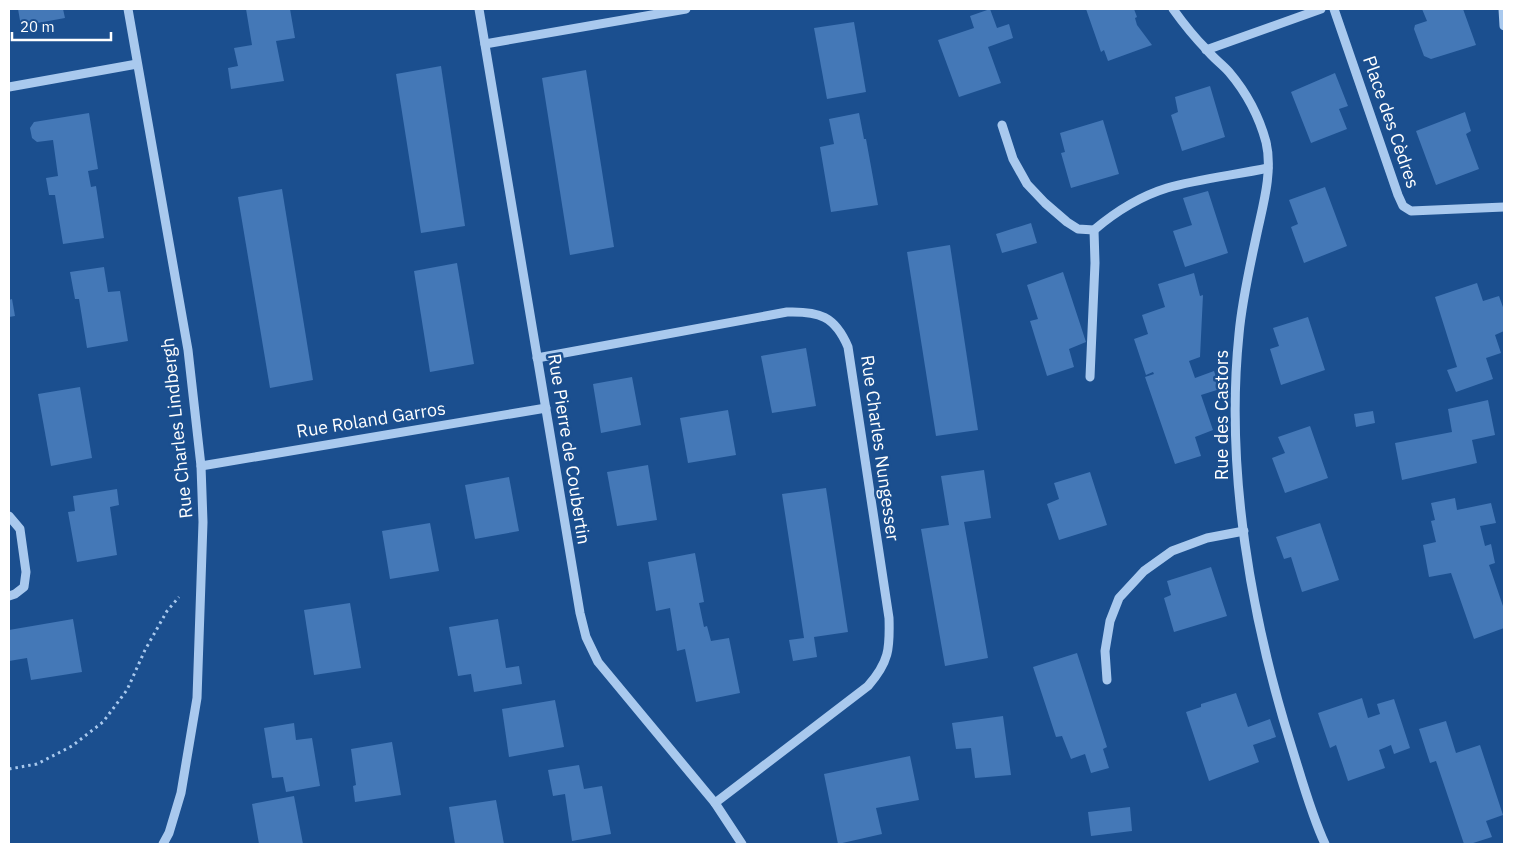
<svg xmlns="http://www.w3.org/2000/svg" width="1513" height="853" font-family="'IBM Plex Sans',sans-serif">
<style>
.building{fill:#4478b7}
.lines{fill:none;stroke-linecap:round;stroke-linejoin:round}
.path{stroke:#a9c9ee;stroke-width:3;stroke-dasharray:2.5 4;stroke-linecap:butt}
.minor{stroke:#a9c9ee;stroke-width:9}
.labels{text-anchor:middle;stroke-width:5;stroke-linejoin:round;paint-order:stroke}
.street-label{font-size:18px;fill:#fff;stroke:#1b4f8f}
</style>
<rect width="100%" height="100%" fill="#1b4f8f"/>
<g class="building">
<path d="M 18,9 L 63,9 L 65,18 L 21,26 Z"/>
<path d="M 246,9 L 290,9 L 295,38 L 276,41 L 284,81 L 231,89 L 228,68 L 238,66 L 234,48 L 252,45 Z"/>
<path d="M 990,9 L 997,28 L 1009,24 L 1013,38 L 988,47 L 1001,83 L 959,97 L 938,40 L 974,28 L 970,16 Z"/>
<path d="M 1086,9 L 1134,9 L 1137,17 L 1135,18 L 1137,25 L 1152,45 L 1108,61 L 1104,50 L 1101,52 Z"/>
<path d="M 1422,9 L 1463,9 L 1476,45 L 1431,59 L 1424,56 L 1414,29 L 1415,25 L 1427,21 Z"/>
<path d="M 854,22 L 866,92 L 827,99 L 814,28 Z"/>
<path d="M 441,66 L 465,226 L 421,233 L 396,74 Z"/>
<path d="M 586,70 L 614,247 L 570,255 L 542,78 Z"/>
<path d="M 1335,73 L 1348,106 L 1339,109 L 1347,129 L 1311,143 L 1291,92 Z"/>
<path d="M 1210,86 L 1225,137 L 1182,151 L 1171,115 L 1178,112 L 1175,97 Z"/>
<path d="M 1465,112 L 1471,131 L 1466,134 L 1479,169 L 1436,185 L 1416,131 Z"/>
<path d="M 89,113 L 98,169 L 88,171 L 91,187 L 96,186 L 104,238 L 63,244 L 55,195 L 49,195 L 46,178 L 58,176 L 53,140 L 37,142 L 32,138 L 30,128 L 34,122 Z"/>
<path d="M 859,113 L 864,139 L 866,139 L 878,205 L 831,212 L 820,147 L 834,144 L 829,119 Z"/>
<path d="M 1103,120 L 1119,174 L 1071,188 L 1061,153 L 1065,152 L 1060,133 Z"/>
<path d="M 1325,187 L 1347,246 L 1304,263 L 1291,227 L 1298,224 L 1289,200 Z"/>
<path d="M 282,189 L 313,380 L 270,388 L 238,197 Z"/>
<path d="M 1208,191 L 1228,253 L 1185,267 L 1173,231 L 1192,225 L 1183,198 Z"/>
<path d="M 1031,223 L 1037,243 L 1002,253 L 996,234 Z"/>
<path d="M 950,245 L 978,430 L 936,436 L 907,252 Z"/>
<path d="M 457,263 L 474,364 L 430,372 L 414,271 Z"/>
<path d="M 104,267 L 108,292 L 120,291 L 128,341 L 87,348 L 79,299 L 75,299 L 70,272 Z"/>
<path d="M 1063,272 L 1086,342 L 1069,349 L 1074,367 L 1047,376 L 1030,321 L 1038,319 L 1027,285 Z"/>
<path d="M 1194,273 L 1200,296 L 1203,295 L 1200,357 L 1189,361 L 1195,378 L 1214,371 L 1220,389 L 1201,395 L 1213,430 L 1195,437 L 1201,456 L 1175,464 L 1145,377 L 1154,374 L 1153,372 L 1146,375 L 1134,339 L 1148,334 L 1142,315 L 1165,307 L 1158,284 Z"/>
<path d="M 1477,283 L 1483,301 L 1499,296 L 1504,310 L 1504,331 L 1495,335 L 1501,353 L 1486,358 L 1493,379 L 1456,392 L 1447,370 L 1457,367 L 1435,297 Z"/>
<path d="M 12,299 L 15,316 L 9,317 L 9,300 Z"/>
<path d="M 1308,317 L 1325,370 L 1281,385 L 1270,349 L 1279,346 L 1273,328 Z"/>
<path d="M 806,348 L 816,406 L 772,413 L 761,356 Z"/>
<path d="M 632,377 L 641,425 L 601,433 L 593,384 Z"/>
<path d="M 80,387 L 92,458 L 51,466 L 38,394 Z"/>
<path d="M 1488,400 L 1495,435 L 1472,440 L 1477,463 L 1402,480 L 1395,443 L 1452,432 L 1448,409 Z"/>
<path d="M 728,410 L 736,455 L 688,463 L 680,418 Z"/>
<path d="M 1373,411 L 1375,423 L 1356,427 L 1354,414 Z"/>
<path d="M 1310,426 L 1328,478 L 1285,493 L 1272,458 L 1285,453 L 1278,437 Z"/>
<path d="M 648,465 L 657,520 L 617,526 L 607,472 Z"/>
<path d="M 984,470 L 991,518 L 964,522 L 988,658 L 945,666 L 921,529 L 949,525 L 941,476 Z"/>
<path d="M 1090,472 L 1107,525 L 1059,540 L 1047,504 L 1059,499 L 1054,483 Z"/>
<path d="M 509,477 L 519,531 L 475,539 L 465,485 Z"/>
<path d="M 826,488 L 848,632 L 814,637 L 817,657 L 793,661 L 789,640 L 804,638 L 782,494 Z"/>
<path d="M 117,489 L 119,505 L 110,507 L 117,555 L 77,562 L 68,512 L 75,511 L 73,496 Z"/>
<path d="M 1455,498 L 1457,510 L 1491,503 L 1496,523 L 1480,526 L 1485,546 L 1491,544 L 1495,563 L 1489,565 L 1504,609 L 1504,628 L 1474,639 L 1451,573 L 1429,577 L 1423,545 L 1436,542 L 1431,521 L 1435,520 L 1431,503 Z"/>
<path d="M 430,523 L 439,571 L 390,579 L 382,531 Z"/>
<path d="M 1320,523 L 1339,580 L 1302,592 L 1291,557 L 1284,559 L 1276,537 Z"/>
<path d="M 695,553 L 704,602 L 699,603 L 704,627 L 707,626 L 711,641 L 729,638 L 740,693 L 696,702 L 685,649 L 677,651 L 670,608 L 656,611 L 648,562 Z"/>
<path d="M 1211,567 L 1227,616 L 1174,632 L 1164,598 L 1171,595 L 1167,581 Z"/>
<path d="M 350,603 L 361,668 L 314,675 L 304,610 Z"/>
<path d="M 73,619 L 82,672 L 31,680 L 27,658 L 9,661 L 9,630 Z"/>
<path d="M 498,619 L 506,668 L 519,666 L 522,684 L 474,692 L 471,674 L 458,676 L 449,627 Z"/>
<path d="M 1077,653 L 1107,747 L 1103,749 L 1109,768 L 1091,773 L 1085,754 L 1071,759 L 1062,736 L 1056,737 L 1033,667 Z"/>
<path d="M 1236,693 L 1248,727 L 1270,719 L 1276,737 L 1253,745 L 1259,762 L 1209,781 L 1186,712 L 1201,707 L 1201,704 Z"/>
<path d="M 1362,698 L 1368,718 L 1380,714 L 1377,704 L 1394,699 L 1410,748 L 1394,754 L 1391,745 L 1379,750 L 1385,768 L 1348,781 L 1336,745 L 1330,748 L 1318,713 Z"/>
<path d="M 555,700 L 564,747 L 509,757 L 502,709 Z"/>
<path d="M 1003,716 L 1011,775 L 975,778 L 971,748 L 956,749 L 952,723 Z"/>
<path d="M 1446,721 L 1456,753 L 1480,745 L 1503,815 L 1486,821 L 1492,837 L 1470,844 L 1464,844 L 1436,761 L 1430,763 L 1419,729 Z"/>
<path d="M 294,723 L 296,740 L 312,738 L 320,786 L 286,792 L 283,777 L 272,778 L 264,728 Z"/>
<path d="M 392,742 L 401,795 L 355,802 L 353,786 L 356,785 L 351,749 Z"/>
<path d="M 910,756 L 919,800 L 876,808 L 882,834 L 838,844 L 824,774 Z"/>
<path d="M 579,765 L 584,789 L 602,786 L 611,834 L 572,841 L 565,794 L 553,796 L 548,770 Z"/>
<path d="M 294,796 L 303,844 L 259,844 L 252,804 Z"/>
<path d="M 496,800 L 504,844 L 455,844 L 449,807 Z"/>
<path d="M 1130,807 L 1132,831 L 1091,836 L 1088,812 Z"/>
</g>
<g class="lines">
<path class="path" d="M 9,769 L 37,764 L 72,746 L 103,722 L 127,690 L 145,650 L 167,611 L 179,597"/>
<g class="minor">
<path d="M 128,9 L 188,350 L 201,466 L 203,522 L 197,698 L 181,793 L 169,833 L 163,844"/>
<path d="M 479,9 L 580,613 L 586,637 L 598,662 L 715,803 L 742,844"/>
<path d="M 1173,9 C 1183,23 1195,38 1207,50 C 1213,58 1222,64 1229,72 C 1246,92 1259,116 1266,142 C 1273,171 1263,205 1257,233 C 1250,266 1242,300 1239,334 C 1225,470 1251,618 1292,748 C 1302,780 1311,814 1325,844"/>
<path d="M 1334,9 L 1398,195 L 1403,206 L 1411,211 L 1504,207"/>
<path d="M 1503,9 L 1504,26"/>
<path d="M 485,44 L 686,9"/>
<path d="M 1206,50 L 1321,9"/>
<path d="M 9,87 L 137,64"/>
<path d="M 1002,125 L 1013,159 L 1027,184 L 1045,203 L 1067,222 L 1078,229 L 1094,230 C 1114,213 1141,196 1167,188 C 1199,179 1235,175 1268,168"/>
<path d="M 537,358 L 787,312 C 819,311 835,316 848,347 L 889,618 C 890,649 889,662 868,686 L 715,803"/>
<path d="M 1090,377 L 1095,263 L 1094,230"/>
<path d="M 201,466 L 546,408"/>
<path d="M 9,516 L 20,529 L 26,572 L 24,587 L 15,594 L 9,596"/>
<path d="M 1107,680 L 1105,651 L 1110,621 L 1119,598 L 1144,571 L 1172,551 L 1207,538 L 1244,531"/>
</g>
</g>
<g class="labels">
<g class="street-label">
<text transform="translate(1391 122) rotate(71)" y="6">Place des Cèdres</text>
<text transform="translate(1222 415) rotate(-90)" y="6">Rue des Castors</text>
<text transform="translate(371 420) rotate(-9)" y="6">Rue Roland Garros</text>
<text transform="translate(177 428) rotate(-96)" y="6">Rue Charles Lindbergh</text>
<text transform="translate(880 448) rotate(82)" y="6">Rue Charles Nungesser</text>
<text transform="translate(569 449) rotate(81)" y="6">Rue Pierre de Coubertin</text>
</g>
</g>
<rect width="1513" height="853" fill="none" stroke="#ffffff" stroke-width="20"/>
<path d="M12 32v8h99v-8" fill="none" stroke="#ffffff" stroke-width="2.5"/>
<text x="20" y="32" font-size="15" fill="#ffffff" stroke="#1b4f8f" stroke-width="4" paint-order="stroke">20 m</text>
</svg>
